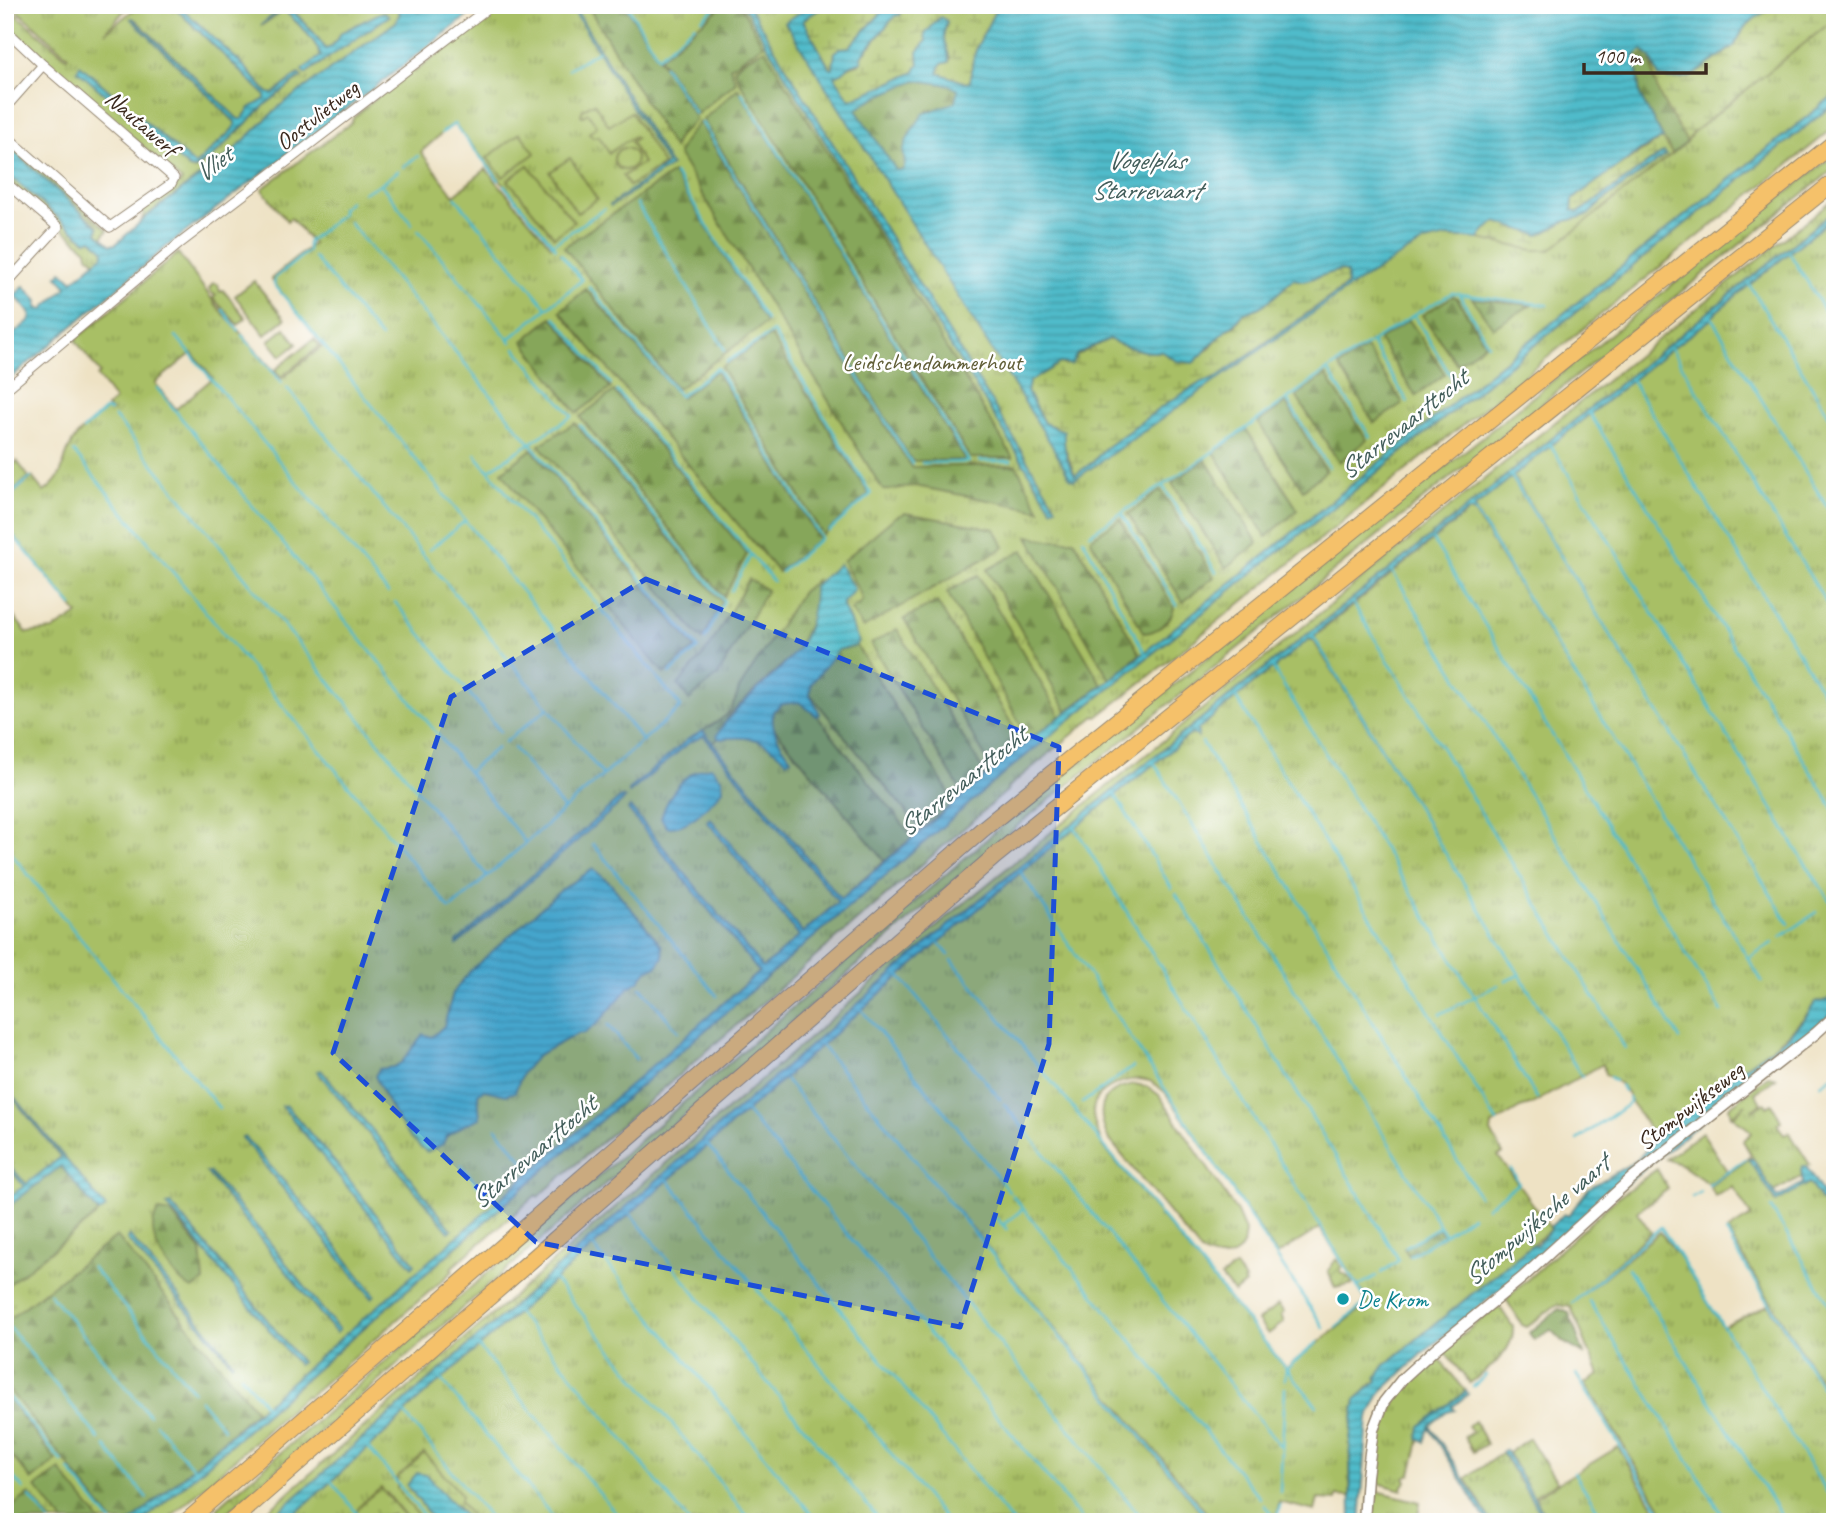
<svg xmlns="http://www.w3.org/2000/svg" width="1840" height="1527" font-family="Caveat,sans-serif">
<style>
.grass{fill:url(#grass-tufts);stroke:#727442;stroke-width:2;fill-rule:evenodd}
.forest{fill:url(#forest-firs);stroke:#60683c;stroke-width:2}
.wetland{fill:url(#wetland-marsh);stroke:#727442;stroke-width:2}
.garden{fill:url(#garden-furrows);stroke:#727442;stroke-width:2}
.pitch{fill:#a8bf65;stroke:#727442;stroke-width:2}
.water{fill:url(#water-rules);stroke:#457274;stroke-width:2;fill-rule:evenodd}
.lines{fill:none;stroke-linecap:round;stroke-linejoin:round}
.stream{stroke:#4fbbca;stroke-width:2.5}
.minor-casing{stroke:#948671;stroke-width:11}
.tertiary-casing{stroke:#948671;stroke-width:13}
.motorway-casing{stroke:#948671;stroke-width:18}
.minor{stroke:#fff;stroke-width:9}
.tertiary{stroke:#fff;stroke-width:10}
.motorway{stroke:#f5c16b;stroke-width:16}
.marked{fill:#1d4ed8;fill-opacity:0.2;stroke:#1d4ed8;stroke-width:5;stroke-dasharray:14 9;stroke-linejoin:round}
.culture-dot{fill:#0f9aa8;stroke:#fff;stroke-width:2.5}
.labels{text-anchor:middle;stroke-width:5;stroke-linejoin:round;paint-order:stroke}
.street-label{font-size:24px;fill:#3b2a1e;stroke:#fff}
.park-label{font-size:24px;fill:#615e37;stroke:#fff}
.culture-label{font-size:24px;fill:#0d838f;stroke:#fff;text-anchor:start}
.water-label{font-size:26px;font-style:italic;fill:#425d5a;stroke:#fff}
</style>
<defs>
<pattern id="grass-tufts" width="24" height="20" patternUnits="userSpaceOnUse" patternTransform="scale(1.75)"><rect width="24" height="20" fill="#a8bf65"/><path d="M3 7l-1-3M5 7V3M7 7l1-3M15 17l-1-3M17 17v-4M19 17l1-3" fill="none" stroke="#8a9b53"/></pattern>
<pattern id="forest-firs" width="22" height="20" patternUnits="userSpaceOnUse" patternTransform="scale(1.75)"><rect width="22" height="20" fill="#86a65a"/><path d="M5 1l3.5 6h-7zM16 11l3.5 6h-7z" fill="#6f874a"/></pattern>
<pattern id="wetland-marsh" width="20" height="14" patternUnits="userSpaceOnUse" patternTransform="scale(1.75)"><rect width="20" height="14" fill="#a8bf65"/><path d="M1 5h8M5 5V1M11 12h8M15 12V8" fill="none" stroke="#8a9b53"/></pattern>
<pattern id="garden-furrows" width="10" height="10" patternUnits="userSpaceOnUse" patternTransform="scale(1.75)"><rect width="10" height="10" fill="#a8bf65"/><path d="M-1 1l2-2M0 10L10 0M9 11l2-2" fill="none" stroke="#8a9b53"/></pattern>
<pattern id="water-rules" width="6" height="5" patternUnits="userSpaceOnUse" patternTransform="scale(1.75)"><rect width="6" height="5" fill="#4fbbca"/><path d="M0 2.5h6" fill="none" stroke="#4398a3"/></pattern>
</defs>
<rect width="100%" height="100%" fill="#fff"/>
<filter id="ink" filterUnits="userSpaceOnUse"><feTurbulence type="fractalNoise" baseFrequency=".0143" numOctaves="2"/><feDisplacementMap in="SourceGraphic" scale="14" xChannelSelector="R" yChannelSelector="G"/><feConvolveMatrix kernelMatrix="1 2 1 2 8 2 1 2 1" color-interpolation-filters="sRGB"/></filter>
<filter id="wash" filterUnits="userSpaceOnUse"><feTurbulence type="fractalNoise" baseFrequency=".00686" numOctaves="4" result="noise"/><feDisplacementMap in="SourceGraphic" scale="28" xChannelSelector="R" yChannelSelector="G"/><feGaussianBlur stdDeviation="1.57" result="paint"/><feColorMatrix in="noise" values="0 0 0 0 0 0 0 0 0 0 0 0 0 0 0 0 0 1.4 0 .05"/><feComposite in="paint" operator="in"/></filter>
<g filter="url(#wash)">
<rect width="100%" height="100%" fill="#eee2c4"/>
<g class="grass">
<path d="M 5,5 L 67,58 L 68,56 L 11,5 L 129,5 L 105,33 L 139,5 L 172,5 L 265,95 L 265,99 L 250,108 L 242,119 L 237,119 L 136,20 L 132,19 L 235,122 L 236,125 L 232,130 L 195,165 L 80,66 L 189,168 L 195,170 L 214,155 L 266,104 L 301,77 L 298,74 L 273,94 L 268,93 L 244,66 L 178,5 L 279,5 L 280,9 L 261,26 L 284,10 C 297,23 315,38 321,56 L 303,70 L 305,74 L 388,16 L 380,13 L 342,32 L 331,47 L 326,49 L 314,33 L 288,5 L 394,5 L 400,13 L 396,22 L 281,105 L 231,153 L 142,219 L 144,212 L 140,207 L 182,181 L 5,26 Z"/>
<path d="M 503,5 L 1835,5 L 1835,94 L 1110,680 C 945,799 797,939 644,1074 C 475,1224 302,1372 131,1522 L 5,1522 L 5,1163 L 22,1184 L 5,1160 L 5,1088 L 59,1155 L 61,1154 L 5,1085 L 5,606 L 27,633 L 53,630 L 78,614 L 5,525 L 5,501 L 32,477 L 44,492 C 69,473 59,462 73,441 C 81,429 95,420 105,410 L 111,411 L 107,407 L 115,400 L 97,376 L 100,373 L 75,340 L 178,253 L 217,306 L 281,379 L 323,346 L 271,279 L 313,244 L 291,218 L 287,221 L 262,189 L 352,122 L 353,118 L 390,86 L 412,71 L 414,72 ZM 455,125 L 553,244 L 553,245 L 551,246 L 486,169 L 454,195 L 421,152 L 449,127 ZM 192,353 L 213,378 L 176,409 L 155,383 Z"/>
<path d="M 1835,103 L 1835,127 L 1127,694 L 1097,717 L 1095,716 L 1007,788 L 1008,790 L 538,1197 L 536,1195 L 451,1268 L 453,1271 L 308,1397 L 306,1395 L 165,1522 L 142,1522 L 624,1100 L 1013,766 Z"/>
<path d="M 5,139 L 108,230 L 101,238 L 97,233 L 98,226 L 5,144 Z"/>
<path d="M 1835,154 L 1835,168 L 1023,821 L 222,1517 L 220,1515 L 212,1522 L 206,1522 L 218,1510 L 218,1507 L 1003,825 L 1140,712 Z"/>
<path d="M 5,172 L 85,241 L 92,239 L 104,251 L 104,255 L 96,262 L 88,255 L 87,250 L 5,178 Z"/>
<path d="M 1835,198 L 1835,210 L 1471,504 L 1168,745 L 933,938 L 267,1522 L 255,1522 L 957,909 L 1509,459 Z"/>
<path d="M 1835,216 L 1835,994 L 1827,1000 L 1815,1003 C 1793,1036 1766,1050 1736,1074 C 1709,1095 1683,1118 1656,1139 L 1631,1102 C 1628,1090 1616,1080 1605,1074 L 1603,1064 L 1530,1105 L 1520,1108 L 1492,1125 L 1491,1132 L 1503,1154 L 1498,1156 L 1551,1229 L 1384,1366 L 1377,1380 L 1356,1399 L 1350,1439 L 1350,1497 L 1337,1496 L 1336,1500 L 1318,1499 L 1315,1511 L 1279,1502 L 1276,1522 L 1214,1522 L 952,1204 L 1209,1522 L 475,1522 L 460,1502 L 424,1522 L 410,1522 L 387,1493 L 355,1515 L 356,1522 L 302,1522 L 296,1513 L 404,1416 L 406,1411 L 899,977 L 1019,874 L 1192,733 L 1198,736 L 1198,729 L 1270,670 L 1274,670 L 1277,665 L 1309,639 L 1313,640 L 1438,840 L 1314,637 L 1469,511 L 1474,513 L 1574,675 L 1476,512 L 1475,507 L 1511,477 L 1638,681 L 1513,476 L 1668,351 L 1710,320 L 1717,311 ZM 1139,1079 L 1150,1081 L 1165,1092 L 1277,1255 L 1320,1228 L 1369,1303 L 1286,1368 L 1103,1146 C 1099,1136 1093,1124 1093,1113 C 1093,1090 1120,1080 1139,1079 Z"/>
<path d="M 5,460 L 13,465 L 17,461 L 29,477 L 5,498 Z"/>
<path d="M 1768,1076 L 1776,1078 L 1755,1093 L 1761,1103 L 1752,1111 L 1765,1103 L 1767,1107 L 1772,1104 L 1781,1121 L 1777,1124 L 1784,1135 L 1789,1132 L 1810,1165 L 1803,1167 L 1801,1170 L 1802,1177 L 1773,1192 L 1743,1141 L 1752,1133 C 1746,1125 1738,1124 1733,1116 L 1746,1104 L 1731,1116 L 1729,1107 Z"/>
<path d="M 1135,1084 L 1148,1087 L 1159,1095 L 1237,1212 L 1245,1231 L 1243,1246 C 1233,1261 1216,1261 1201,1252 L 1108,1138 C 1095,1109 1101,1089 1135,1084 Z"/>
<path d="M 1702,1132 L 1727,1171 L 1709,1184 L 1680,1164 L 1666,1159 Z"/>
<path d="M 1749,1156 L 1776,1202 L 1809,1183 L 1835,1221 L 1835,1522 L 1670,1522 L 1585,1383 L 1599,1375 L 1571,1307 L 1556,1305 L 1527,1327 L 1522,1325 L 1506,1299 L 1617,1198 L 1657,1169 L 1668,1189 L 1637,1212 L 1651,1232 L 1571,1304 L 1660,1232 L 1680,1258 L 1723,1327 L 1768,1305 L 1829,1396 L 1727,1231 L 1751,1216 L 1733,1187 L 1715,1196 L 1710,1186 L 1747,1160 Z"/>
<path d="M 1496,1307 L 1501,1309 L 1513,1327 C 1515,1352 1487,1370 1470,1383 L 1445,1353 L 1445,1349 Z"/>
<path d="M 1436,1356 L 1466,1391 L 1440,1412 L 1436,1413 L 1418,1439 L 1419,1441 L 1411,1474 L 1405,1478 L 1407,1482 L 1403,1485 L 1402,1490 L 1371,1481 C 1380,1414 1382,1401 1436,1356 Z"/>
<path d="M 1529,1438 L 1557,1482 L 1533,1496 L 1508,1453 Z"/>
<path d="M 1618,1447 L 1663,1522 L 1549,1522 L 1535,1497 Z"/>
<path d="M 1502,1453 L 1546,1522 L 1491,1522 L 1466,1478 Z"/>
<path d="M 1377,1491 L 1420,1502 L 1417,1522 L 1368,1522 L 1369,1498 L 1374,1492 Z"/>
</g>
<g class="forest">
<path d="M 587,5 L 625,5 L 696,119 L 678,137 L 673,148 Z"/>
<path d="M 723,5 L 740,5 L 763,45 L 730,67 L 736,82 L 697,114 L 660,58 Z"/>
<path d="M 765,49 L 1013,458 L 970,458 L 740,82 L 734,69 L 742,61 Z"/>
<path d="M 1645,53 L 1651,58 L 1654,80 L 1687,142 L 1672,154 L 1640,96 L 1636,60 L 1637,57 L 1638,58 Z"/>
<path d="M 916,80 L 949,85 L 958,90 L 956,102 L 943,108 L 927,111 L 903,151 L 905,164 L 903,171 L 896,170 L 855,110 L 870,100 Z"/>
<path d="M 738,88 L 965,460 L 912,461 L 703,120 Z"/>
<path d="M 699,122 L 911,467 L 1016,465 L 1040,510 L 915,486 C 903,486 892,492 883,490 L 678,154 L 684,141 Z"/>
<path d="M 673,173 L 766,323 L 677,389 L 564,247 Z"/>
<path d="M 586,289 L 681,398 L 716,371 L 819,539 L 778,572 L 560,311 Z"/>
<path d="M 1453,296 L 1457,298 L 1485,344 L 1457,364 L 1422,315 Z"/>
<path d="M 1472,298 L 1531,305 L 1493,328 Z"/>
<path d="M 552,317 L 611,388 L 577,413 L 523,341 Z"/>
<path d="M 1409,320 L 1445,374 L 1416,396 L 1379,340 Z"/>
<path d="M 771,336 L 869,494 L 823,535 L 721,367 Z"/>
<path d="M 1366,348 L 1403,403 L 1374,423 L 1339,366 Z"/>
<path d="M 1326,375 L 1367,440 L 1339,462 L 1296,396 Z"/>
<path d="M 614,391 L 747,554 L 724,597 L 580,417 Z"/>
<path d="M 1286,403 L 1326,471 L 1303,490 L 1258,422 Z"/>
<path d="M 575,423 L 722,602 L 702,640 L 539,445 Z"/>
<path d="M 1246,429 L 1298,510 L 1266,537 L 1214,452 Z"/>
<path d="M 532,449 L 695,648 L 664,674 L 524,502 L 502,472 Z"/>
<path d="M 1205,459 L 1258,543 L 1226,568 L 1172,483 Z"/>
<path d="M 1161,490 L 1214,577 L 1183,602 L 1128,514 Z"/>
<path d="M 905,513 L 995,529 L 1004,547 L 863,628 L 851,610 L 862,601 L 861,595 L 843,561 L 895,517 Z"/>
<path d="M 1120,519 L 1174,608 C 1171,621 1158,632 1144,633 L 1090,539 Z"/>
<path d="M 1028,536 L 1050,540 L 1074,540 L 1140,654 L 1110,680 Z"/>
<path d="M 1023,550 L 1102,685 L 1067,711 L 987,570 Z"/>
<path d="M 978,575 L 1060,716 L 1029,740 L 947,592 Z"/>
<path d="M 749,579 L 767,590 L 718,675 L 689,700 L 678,685 L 709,648 Z"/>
<path d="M 816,580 L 813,615 L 796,652 L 729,715 L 718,735 L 719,738 L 713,743 L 703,731 C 725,716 731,717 739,689 L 802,592 Z"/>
<path d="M 937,602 L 1024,744 L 993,770 L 904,619 Z"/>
<path d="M 897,629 L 986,775 L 963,794 L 871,644 Z"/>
<path d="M 856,645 L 955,802 L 921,830 L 810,694 L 811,684 L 838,650 Z"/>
<path d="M 799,702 L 817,716 L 913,837 L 885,861 L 773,727 L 773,711 L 782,704 Z"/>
<path d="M 61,1166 L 99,1213 L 5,1287 L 5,1209 Z"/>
<path d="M 159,1211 L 171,1213 L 201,1250 L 204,1281 L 192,1289 C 171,1277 140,1233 159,1211 Z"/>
<path d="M 1439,1228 L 1443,1236 L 1409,1256 L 1404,1248 Z"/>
<path d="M 117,1236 L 256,1411 L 131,1522 L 113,1522 L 5,1385 L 5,1322 Z"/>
<path d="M 1559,1309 L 1569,1313 L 1584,1354 L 1563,1342 L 1551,1330 L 1534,1340 L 1529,1333 Z"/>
<path d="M 5,1395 L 56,1460 L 32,1480 L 5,1448 Z"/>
<path d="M 60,1470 L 101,1522 L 64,1522 L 36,1487 Z"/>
<path d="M 29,1494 L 52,1522 L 5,1522 L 5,1512 Z"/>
</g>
<g class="wetland">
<path d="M 826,5 L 889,5 L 848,48 L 840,48 L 835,52 L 833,69 L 830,69 L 803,20 Z"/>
<path d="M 903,5 L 998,5 L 977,47 L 973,60 L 970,82 L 966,83 L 938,73 L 941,64 L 949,62 L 950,57 L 942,37 L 947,24 L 936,24 L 926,34 L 926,41 L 918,52 L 919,64 L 915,72 L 850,101 L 834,76 C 842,71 850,65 859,64 L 861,57 L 895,16 L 900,15 Z"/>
<path d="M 1775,5 L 1835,5 L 1835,19 L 1692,133 L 1687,142 C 1669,109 1656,102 1652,62 L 1659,77 L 1705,66 L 1734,46 L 1744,28 L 1754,19 Z"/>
<path d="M 1663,138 L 1672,154 L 1550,250 L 1533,250 L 1479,239 L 1485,230 L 1496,222 L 1539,235 L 1563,222 L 1588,215 L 1604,200 L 1665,155 L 1664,152 L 1578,213 L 1572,210 L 1573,200 L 1596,181 Z"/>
<path d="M 1341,270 L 1347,273 L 1347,285 L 1214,379 L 1202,382 L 1166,404 L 1104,449 L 1094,461 L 1075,475 L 1063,443 L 1064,431 L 1044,423 L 1027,392 L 1029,382 L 1060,363 L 1065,365 L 1077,355 L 1109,339 C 1118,345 1151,355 1160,351 L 1177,361 L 1208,350 L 1223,332 L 1235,326 L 1244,313 C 1265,308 1278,293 1293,279 L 1304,281 Z"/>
<path d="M 424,1453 L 461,1494 L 460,1502 L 475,1522 L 467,1520 L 457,1506 L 449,1502 L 426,1475 L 407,1485 L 435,1522 L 423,1522 L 397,1489 L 397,1478 Z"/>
<path d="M 381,1488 L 410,1522 L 396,1522 L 392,1514 L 379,1517 L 383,1522 L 356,1522 C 353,1506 370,1497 381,1488 Z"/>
</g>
<g class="garden">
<path d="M 1336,1259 L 1342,1267 L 1340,1273 L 1347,1275 L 1353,1284 L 1335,1288 L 1328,1271 Z"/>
<path d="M 1475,1421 L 1486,1444 L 1473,1452 L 1464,1437 L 1472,1432 L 1468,1426 Z"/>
</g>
<g class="pitch">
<path d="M 594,103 L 609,126 L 631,112 L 663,165 L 629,186 L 623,176 L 643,163 L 631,142 L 636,138 L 634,136 L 609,153 L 599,136 L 593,137 L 589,133 L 597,126 L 588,113 L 583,116 L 581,115 L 583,109 Z"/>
<path d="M 520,133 L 535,153 L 503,177 L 487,158 Z"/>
<circle cx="625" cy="159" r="11"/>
<path d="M 570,158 L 597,199 L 577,213 L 550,172 Z"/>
<path d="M 528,165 L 574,222 L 554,237 L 508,180 Z"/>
<path d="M 254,281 L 285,319 L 265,335 L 235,296 Z"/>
<path d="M 213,283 L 218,284 L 220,292 L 223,290 L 246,318 L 238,325 L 213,298 L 216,295 L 212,294 L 209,289 Z"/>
<path d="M 285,328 L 297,344 L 281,356 L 269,341 Z"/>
<path d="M 314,339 L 320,346 L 281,377 L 275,370 Z"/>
<path d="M 1235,1267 L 1245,1280 L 1243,1281 L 1245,1284 L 1234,1293 L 1221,1277 Z"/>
<path d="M 1278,1305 L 1284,1312 L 1281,1315 L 1284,1322 L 1268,1334 L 1258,1321 Z"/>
</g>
<g class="water">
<path d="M 172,5 L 178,5 L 244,66 L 268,93 L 273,94 L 299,74 L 301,77 L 266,104 L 214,155 L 195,169 L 189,168 L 77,70 L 80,65 L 195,165 L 232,130 L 235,125 L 235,122 L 131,19 L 133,18 L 238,119 L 242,119 L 250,108 L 265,99 L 265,95 Z"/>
<path d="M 279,5 L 288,6 L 314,33 L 326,49 L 331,47 L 342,32 L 380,13 L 385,12 L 389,16 L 305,74 L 302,70 L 321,56 C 315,38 297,23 284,10 L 261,25 L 280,9 Z"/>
<path d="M 394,5 L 411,5 L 419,12 L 429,5 L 482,5 L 166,247 L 5,383 L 5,341 L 29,321 L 31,315 L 15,295 L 24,286 L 38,301 L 37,308 L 43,309 L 67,287 L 57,276 L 62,271 L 73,281 L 103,255 L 104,251 L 92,239 L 86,241 L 5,172 L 5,144 L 98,227 L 97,233 L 111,245 L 116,244 L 151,213 L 231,153 L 281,105 L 396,22 L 400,13 Z"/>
<path d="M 570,5 L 573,5 L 671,166 L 611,206 L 610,205 L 667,164 Z"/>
<path d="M 743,5 L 748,5 L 1056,507 L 1052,509 L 878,230 Z"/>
<path d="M 812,5 L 826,5 L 803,20 L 830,69 L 833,69 L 835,52 L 840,48 L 849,47 L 889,5 L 903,5 L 900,15 L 895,16 L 861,56 L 862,61 L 851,65 L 842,73 L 834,76 L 850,100 L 915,72 L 919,64 L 918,52 L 926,41 L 925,34 L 940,17 L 947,21 C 939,46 949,42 949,62 L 941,64 L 938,73 L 966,83 L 970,82 L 973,60 L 977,47 L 998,5 L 1775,5 L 1754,19 L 1744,28 L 1734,46 L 1691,77 L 1672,79 L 1659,77 L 1651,58 L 1642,50 L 1635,55 L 1640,96 L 1663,138 L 1641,150 L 1581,193 L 1573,200 L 1572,210 L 1578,212 L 1583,210 L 1664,152 L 1666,155 L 1604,200 L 1588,215 L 1563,222 L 1539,235 L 1496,222 L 1485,230 L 1479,239 L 1447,237 L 1425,242 L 1403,254 L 1349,288 L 1074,480 L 1070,478 L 1051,444 L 785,22 ZM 916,80 L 949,85 L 958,90 L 955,102 L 923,114 L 908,137 L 903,151 L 905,164 L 903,170 L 896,170 L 856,110 L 870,100 ZM 1340,270 L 1347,273 L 1347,286 L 1214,379 L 1202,382 L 1166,404 L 1104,449 L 1094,461 L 1075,475 C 1067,462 1063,446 1064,431 L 1044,423 L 1027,392 L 1029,382 L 1060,363 L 1071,365 L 1077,354 L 1109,339 C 1118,345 1151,355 1160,351 L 1177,361 L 1193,363 C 1204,354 1212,342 1223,333 C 1233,324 1236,325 1244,313 C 1265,308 1278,293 1293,279 L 1304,281 Z"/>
<path d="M 1835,94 L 1835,103 L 1013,766 L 624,1100 L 142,1522 L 131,1522 L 759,972 L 628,810 L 630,807 L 763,968 L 799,936 L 707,821 L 710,818 L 803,933 L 838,902 L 704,736 L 690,742 L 629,793 L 629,790 L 688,739 L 703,731 L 841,899 L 1029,740 L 1110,680 Z"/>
<path d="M 1835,210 L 1835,216 L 1717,311 L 1710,320 L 1668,351 L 1475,507 L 1476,512 L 1468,511 L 1318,632 L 1313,640 L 1309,639 L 1277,665 L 1274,670 L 1270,670 L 1198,729 L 1198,737 L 1192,733 L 1019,874 L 899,977 L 406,1411 L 404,1416 L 286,1522 L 267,1522 L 933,938 L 1168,745 L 1471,504 Z"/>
<path d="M 839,564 L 853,587 L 854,590 L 842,604 L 859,642 L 855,646 L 838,650 L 811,684 L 810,695 L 820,714 L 817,716 L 799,702 L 782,704 L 773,711 C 770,730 780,743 791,758 L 787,761 C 761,738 754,735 719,739 L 717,735 C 739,699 771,683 795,652 C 809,634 814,609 814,586 Z"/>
<path d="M 712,767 L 722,780 L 723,790 C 708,805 690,829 667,827 L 661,818 C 668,794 686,769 712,767 Z"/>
<path d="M 621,797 L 625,799 L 457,945 L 457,942 Z"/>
<path d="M 593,869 L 610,883 L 662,946 L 663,957 L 657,966 L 647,971 L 639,981 L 628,988 L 599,1022 L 585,1033 L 577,1034 L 538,1055 L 523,1072 L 515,1092 L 506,1095 L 484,1090 L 478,1094 L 480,1118 L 466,1124 L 446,1137 L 443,1144 L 427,1152 C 401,1134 388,1103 375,1076 L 379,1069 L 394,1067 L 402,1062 L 423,1034 L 432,1037 L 444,1026 L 453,993 L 470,971 L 561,890 Z"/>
<path d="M 1835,994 L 1835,1010 L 1818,1025 L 1422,1354 L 1381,1392 L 1368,1418 L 1360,1522 L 1351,1522 L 1350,1439 L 1356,1399 L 1377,1381 L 1376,1378 L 1384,1366 L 1533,1244 L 1536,1245 L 1551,1229 L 1550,1227 L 1564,1214 L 1568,1216 L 1589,1188 L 1637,1160 L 1656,1139 L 1735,1074 L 1786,1038 L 1804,1019 L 1815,1003 L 1827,1000 Z"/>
<path d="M 321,1070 L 374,1132 L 452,1230 L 449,1232 L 317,1071 Z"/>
<path d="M 5,1085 L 106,1208 L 99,1213 L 61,1166 L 5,1209 L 5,1200 L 24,1186 L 5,1163 L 5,1160 L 26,1184 L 61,1157 L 5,1088 Z"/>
<path d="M 286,1105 L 339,1167 L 415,1264 L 412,1267 L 282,1106 Z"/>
<path d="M 245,1137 L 299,1199 L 375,1295 L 372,1298 L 242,1138 Z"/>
<path d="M 1749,1159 L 1753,1159 L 1777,1198 L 1803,1183 L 1801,1170 L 1803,1166 L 1806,1166 L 1835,1213 L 1835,1221 L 1809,1183 L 1776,1202 Z"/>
<path d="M 209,1172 L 263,1234 L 339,1330 L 336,1333 L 206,1172 Z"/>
<path d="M 171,1204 L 224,1266 L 301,1362 L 298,1365 L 167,1205 Z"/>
<path d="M 130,1236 L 233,1362 L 232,1364 L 127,1239 Z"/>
<path d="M 1466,1391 L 1468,1394 L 1452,1407 L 1455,1410 L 1447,1412 L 1430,1425 L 1491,1522 L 1487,1522 L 1429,1427 L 1424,1442 L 1418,1439 L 1420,1426 Z"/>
<path d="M 1505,1450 L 1549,1522 L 1546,1522 L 1502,1452 Z"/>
<path d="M 417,1473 L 426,1475 L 470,1522 L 435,1522 L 407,1485 Z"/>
</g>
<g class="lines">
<g class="stream">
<path d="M 627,5 L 658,57 L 695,25"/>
<path d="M 702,19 L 718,5"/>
<path d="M 664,66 L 695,114"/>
<path d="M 568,69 L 598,51"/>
<path d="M 742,93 L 969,462 L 922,463"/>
<path d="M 702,123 L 912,464"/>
<path d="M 442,133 L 454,124 L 499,180"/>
<path d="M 403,167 L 418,156"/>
<path d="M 675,174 L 766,320"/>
<path d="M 380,183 L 412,224"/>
<path d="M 504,185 L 556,248"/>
<path d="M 363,193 L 382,183 L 398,171"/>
<path d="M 455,197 L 547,308"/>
<path d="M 350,201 L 342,208 L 342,214 L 308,242 L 308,251 L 275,278 L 274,284 L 643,741"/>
<path d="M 637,204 L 725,350"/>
<path d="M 1828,219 L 1835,230"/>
<path d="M 349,222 L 698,648 L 669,674"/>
<path d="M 418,230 L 511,342"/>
<path d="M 553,244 L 604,209"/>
<path d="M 1789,252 L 1835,327"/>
<path d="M 314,257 L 381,338"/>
<path d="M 1749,284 L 1835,425"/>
<path d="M 589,287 L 680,396 L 717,368 L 821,538 L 781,572"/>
<path d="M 1459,294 L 1488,344"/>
<path d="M 223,310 L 238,330"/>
<path d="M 1414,315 L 1452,378"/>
<path d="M 555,317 L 611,384"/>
<path d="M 1711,317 L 1835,520"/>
<path d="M 242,335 L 282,383"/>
<path d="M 176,336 L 388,593"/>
<path d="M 509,339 L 582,280 L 561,254"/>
<path d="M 1371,342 L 1408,402"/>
<path d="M 1671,348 L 1835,617"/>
<path d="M 726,362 L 773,332 L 871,494 L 829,531"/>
<path d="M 1328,370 L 1370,437"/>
<path d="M 1630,378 L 1835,712"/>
<path d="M 157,388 L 525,842"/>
<path d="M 287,388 L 603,775"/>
<path d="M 617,391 L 751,555"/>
<path d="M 1287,400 L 1329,468"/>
<path d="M 1589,412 L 1835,811"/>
<path d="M 115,417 L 487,876"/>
<path d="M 580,425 L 724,601 L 705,639"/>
<path d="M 83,430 L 105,410 L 110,411"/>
<path d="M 1550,444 L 1798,852 L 1830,901 L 1835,898"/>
<path d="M 74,452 L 450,909 L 681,707 L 475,454"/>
<path d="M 979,461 L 1011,461"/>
<path d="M 489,470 L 572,416 L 515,348"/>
<path d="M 1510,474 L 1789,924"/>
<path d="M 1163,486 L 1216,572"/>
<path d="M 5,500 L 31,477"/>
<path d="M 1475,512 L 1762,981"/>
<path d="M 1122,514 L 1177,605"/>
<path d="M 5,526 L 72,606"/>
<path d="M 1090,534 L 1204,458 L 1328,370 L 1414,315 L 1452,293 L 1547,305"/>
<path d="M 1083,539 L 1145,653"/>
<path d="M 1433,540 L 1722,1012"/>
<path d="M 429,550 L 465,521"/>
<path d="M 1392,571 L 1680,1039"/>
<path d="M 731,591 L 751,555 L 773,581"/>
<path d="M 395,602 L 500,731"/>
<path d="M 1353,603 L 1625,1048"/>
<path d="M 1314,638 L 1582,1077"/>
<path d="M 1273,668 L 1537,1098"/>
<path d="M 1235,696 L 1497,1122"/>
<path d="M 505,742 L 548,708"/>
<path d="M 1202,742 L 1479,1196"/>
<path d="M 514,748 L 564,809"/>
<path d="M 1153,761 L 1445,1234 L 1472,1216"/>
<path d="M 468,772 L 497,748"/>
<path d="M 1114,793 L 1172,889"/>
<path d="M 1074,826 L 1367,1302 L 1336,1327"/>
<path d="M 593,844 L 717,996"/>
<path d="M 5,846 L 219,1108"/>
<path d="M 1020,871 L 1324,1328"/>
<path d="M 1176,894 L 1399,1260 L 1381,1273"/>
<path d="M 1781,937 L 1817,912"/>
<path d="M 938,942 L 949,955"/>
<path d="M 1748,958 L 1772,943"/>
<path d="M 952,960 L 1317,1406"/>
<path d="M 899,975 L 1000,1099"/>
<path d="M 1506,981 L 1519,975"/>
<path d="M 641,987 L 678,1031"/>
<path d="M 861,1009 L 1009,1191"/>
<path d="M 1440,1014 L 1498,985"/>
<path d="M 608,1025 L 636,1059"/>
<path d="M 821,1045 L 1211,1522"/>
<path d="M 1610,1077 L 1615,1081"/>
<path d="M 785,1079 L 1145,1522"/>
<path d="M 1821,1084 L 1831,1077"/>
<path d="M 1620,1086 L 1624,1091"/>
<path d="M 1082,1103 L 1133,1067"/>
<path d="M 1004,1104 L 1281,1447"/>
<path d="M 746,1111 L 1084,1522"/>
<path d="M 496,1128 L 526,1164"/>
<path d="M 1577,1140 L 1627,1105 L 1630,1102 L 1629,1097"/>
<path d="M 706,1143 L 1012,1522"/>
<path d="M 461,1165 L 489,1198"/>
<path d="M 668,1180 L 947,1522"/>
<path d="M 1709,1185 L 1746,1159"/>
<path d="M 1012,1195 L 1260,1498"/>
<path d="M 1692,1197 L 1701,1192"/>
<path d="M 1487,1207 L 1519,1183 L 1511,1169"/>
<path d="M 1771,1208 L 1835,1314"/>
<path d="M 629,1212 L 881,1522"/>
<path d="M 996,1218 L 1007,1229"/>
<path d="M 1004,1224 L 1023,1209"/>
<path d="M 1726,1232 L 1732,1242"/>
<path d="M 1732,1244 L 1835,1408"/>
<path d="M 592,1245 L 818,1522"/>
<path d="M 1405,1247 L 1440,1226"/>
<path d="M 1410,1256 L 1445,1234"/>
<path d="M 92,1267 L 193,1391"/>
<path d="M 1628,1268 L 1785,1522"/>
<path d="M 553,1278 L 752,1522"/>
<path d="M 1357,1287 L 1376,1276"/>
<path d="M 50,1294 L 149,1415"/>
<path d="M 1589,1301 L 1727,1522"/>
<path d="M 1572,1303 L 1661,1227 L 1835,1505"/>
<path d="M 516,1311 L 569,1372 L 689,1522"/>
<path d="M 10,1328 L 99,1439"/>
<path d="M 478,1346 L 623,1522"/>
<path d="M 1576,1374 L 1667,1522"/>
<path d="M 241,1375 L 265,1405"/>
<path d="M 440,1378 L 557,1522"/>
<path d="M 1285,1380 L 1286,1369 L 1318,1342"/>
<path d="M 1473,1387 L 1486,1375"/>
<path d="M 5,1393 L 62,1462"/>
<path d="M 200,1400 L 224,1429"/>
<path d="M 404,1413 L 493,1522"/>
<path d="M 156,1424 L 194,1469"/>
<path d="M 105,1446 L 147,1498"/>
<path d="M 367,1446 L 429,1522"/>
<path d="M 5,1467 L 23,1489"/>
<path d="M 69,1470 L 111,1522"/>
<path d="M 1574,1472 L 1605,1522"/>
<path d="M 331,1481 L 364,1522"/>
<path d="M 1280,1492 L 1285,1388"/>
<path d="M 30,1497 L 50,1522"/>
<path d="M 1264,1505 L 1277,1520"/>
<path d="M 292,1514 L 299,1522"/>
<path d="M 1277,1518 L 1280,1505"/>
<path d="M 1418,1522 L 1418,1514"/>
</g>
</g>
</g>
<g filter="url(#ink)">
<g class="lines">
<defs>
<g id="minor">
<path d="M 5,29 L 43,65"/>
<path d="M 5,108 L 43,65 L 174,178 L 171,184 L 110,227 L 5,135"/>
<path d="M 5,182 L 58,227 L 5,285"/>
<path d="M 5,390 L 179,244 L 492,5"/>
</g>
<path id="tertiary" d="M 1364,1522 L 1367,1476 L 1373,1430 L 1384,1402 L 1403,1378 L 1436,1348 L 1522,1278 L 1632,1178 L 1815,1034 L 1835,1016"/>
<g id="motorway">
<path d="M 186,1522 L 983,829 L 1835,142"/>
<path d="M 231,1522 L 995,856 L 1835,181"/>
</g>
</defs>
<use href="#minor" class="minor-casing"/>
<use href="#tertiary" class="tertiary-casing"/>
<use href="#motorway" class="motorway-casing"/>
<use href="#minor" class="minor"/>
<use href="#tertiary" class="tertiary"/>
<use href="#motorway" class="motorway"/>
</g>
</g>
<path class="marked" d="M 646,579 L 1059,747 L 1049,1044 L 960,1327 L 536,1242 L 333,1053 L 451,697 Z"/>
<circle class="culture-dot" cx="1343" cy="1299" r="7"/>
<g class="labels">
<g class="street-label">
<text transform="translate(317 115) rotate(-38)" y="8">Oostvlietweg</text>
<text transform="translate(142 123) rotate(41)" y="8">Nautawerf</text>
<text transform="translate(1690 1106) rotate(-38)" y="8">Stompwijkseweg</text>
</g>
<g class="park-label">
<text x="932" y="370">Leidschendammerhout</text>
</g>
<g class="culture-label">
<text x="1357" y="1307">De Krom</text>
</g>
<g class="water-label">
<text x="1146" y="169">Vogelplas<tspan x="1146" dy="30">Starrevaart</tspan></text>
<text transform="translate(213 164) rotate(-38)" y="9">Vliet</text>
<text transform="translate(1403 424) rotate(-39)" y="9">Starrevaarttocht</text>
<text transform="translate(962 781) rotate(-39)" y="9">Starrevaarttocht</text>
<text transform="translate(533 1152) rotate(-41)" y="9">Starrevaarttocht</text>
<text transform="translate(1536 1220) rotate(-41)" y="9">Stompwijksche vaart</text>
</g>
</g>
<rect width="1840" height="1527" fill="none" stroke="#fff" stroke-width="28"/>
<path d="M1584 63v10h122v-10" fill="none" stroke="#3b2a1e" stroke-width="3.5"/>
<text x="1595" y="63" font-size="21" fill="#3b2a1e" stroke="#ffffff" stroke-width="5" paint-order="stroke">100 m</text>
</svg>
